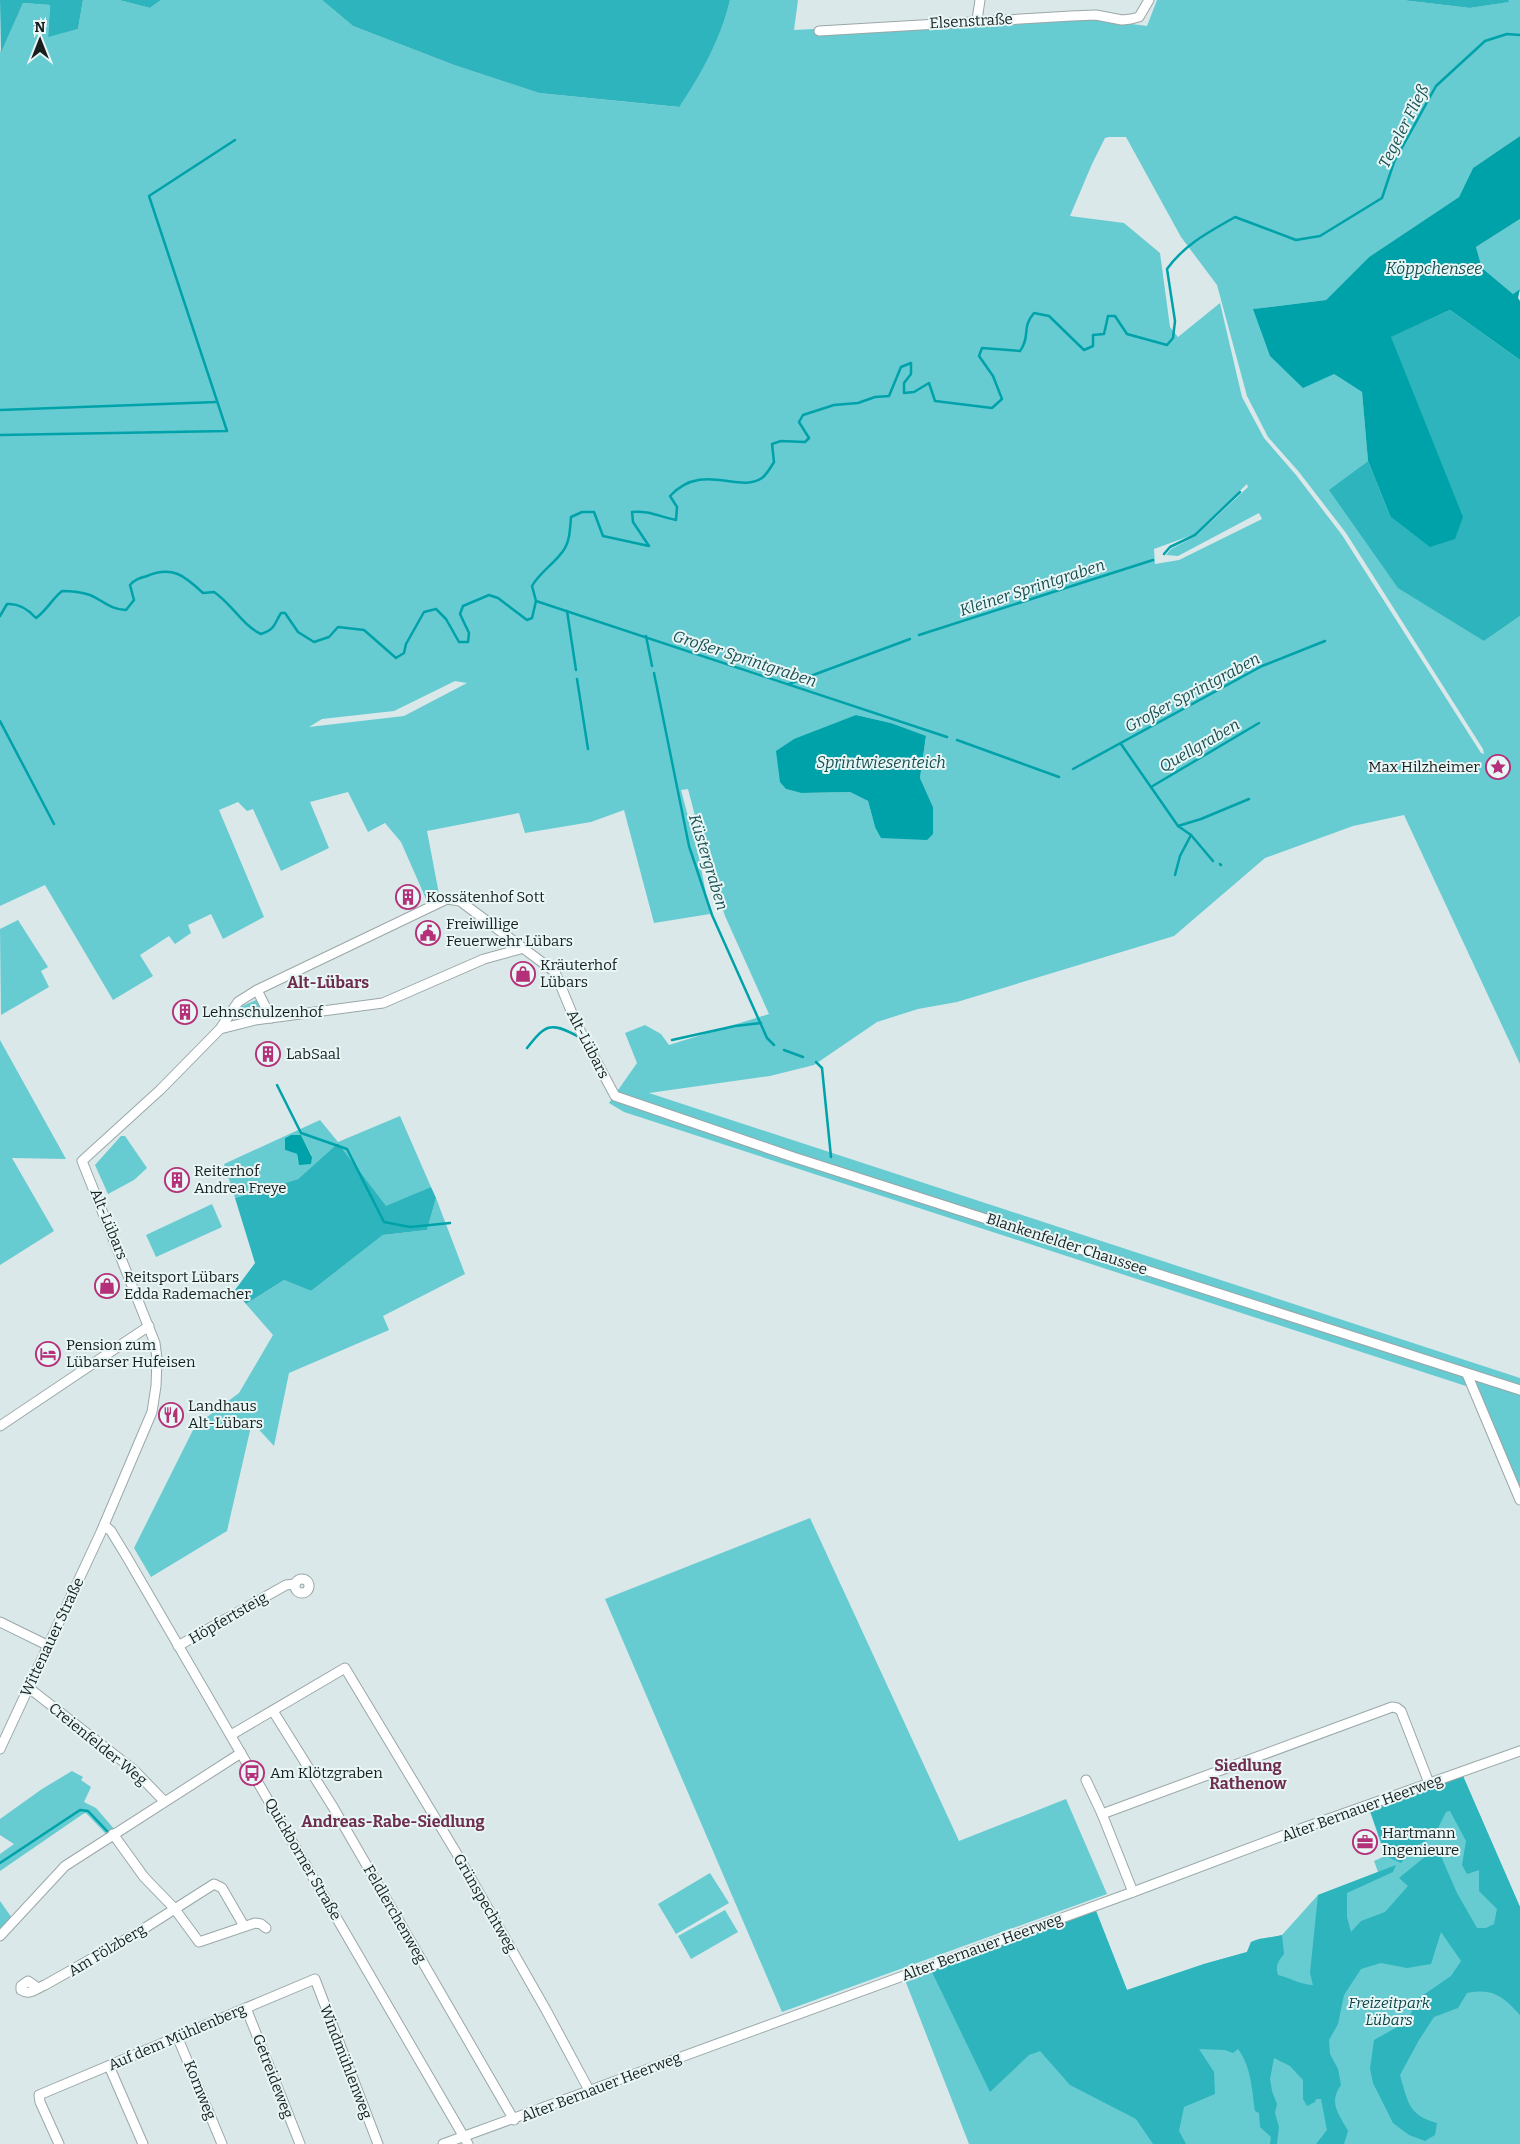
<svg xmlns="http://www.w3.org/2000/svg" width="1520" height="2144" font-family="Bitter,serif">
<style>
.green{fill:#67cbd2;fill-rule:evenodd}
.forest{fill:#2db4bc}
.water{fill:#00a2aa}
.lines{fill:none;stroke-linecap:round;stroke-linejoin:round}
.stream{stroke:#00a2aa;stroke-width:2.5}
.minor-casing{stroke:#9aa7a8;stroke-width:11}
.minor{stroke:#fff;stroke-width:9}
.labels{text-anchor:middle;stroke-width:4;stroke-linejoin:round;paint-order:stroke}
.street-label{font-size:15px;fill:#191e1e;stroke:#e8f6f6}
.poi-label{font-size:15px;fill:#191e1e;stroke:#e8f6f6;text-anchor:start}
.park-label{font-size:15px;font-style:italic;fill:#0b4549;stroke:#e8f6f6}
.water-label{font-size:16px;font-style:italic;fill:#194f52;stroke:#e8f6f6}
.neighbourhood-label{font-size:16px;font-weight:bold;fill:#6e2d4e;stroke:#e8f6f6}
</style>
<rect width="100%" height="100%" fill="#dae8e9"/>
<g class="green">
<path d="M 83,0 L 119,0 L 150,8 L 161,0 L 322,0 L 353,26 L 454,65 L 539,93 L 678,107 C 701,74 721,39 730,0 L 798,0 L 794,30 L 1071,16 L 1147,26 L 1157,0 L 1402,0 L 1470,8 L 1508,2 L 1508,0 L 1520,0 L 1520,136 L 1473,168 L 1459,197 L 1369,257 L 1326,300 L 1254,309 L 1334,374 L 1362,392 L 1368,461 L 1330,490 L 1484,641 L 1520,616 L 1520,1064 L 1404,815 L 1353,826 L 1265,858 L 1174,936 L 957,1002 L 918,1009 L 877,1022 L 814,1065 L 770,1076 L 649,1093 L 1520,1378 L 1520,1503 L 1472,1388 L 624,1112 L 609,1103 L 637,1063 L 625,1033 L 645,1025 L 661,1034 L 669,1045 L 769,1014 L 725,916 L 706,858 L 688,789 L 681,790 L 699,858 L 710,914 L 654,923 L 624,810 L 591,822 L 525,833 L 519,813 L 427,831 L 439,894 L 426,899 L 401,842 L 385,823 L 368,832 L 348,792 L 310,802 L 329,848 L 281,871 L 253,809 L 247,811 L 238,802 L 219,810 L 264,917 L 223,939 L 211,914 L 188,925 L 191,933 L 175,944 L 169,936 L 140,955 L 153,976 L 113,1000 L 45,885 L 0,906 L 0,52 L 23,3 L 50,5 L 48,36 L 78,29 ZM 1109,137 L 1126,137 L 1181,237 L 1217,285 L 1247,396 L 1268,437 L 1299,472 L 1346,533 L 1483,749 L 1484,754 L 1481,753 L 1342,535 L 1296,475 L 1264,438 L 1242,397 L 1220,303 L 1178,337 L 1170,327 L 1160,253 L 1124,223 L 1070,216 L 1092,164 L 1105,138 ZM 1247,484 L 1248,487 L 1196,536 L 1171,549 L 1166,555 L 1178,556 L 1259,513 L 1262,519 L 1179,560 L 1155,564 L 1154,549 L 1195,534 ZM 455,681 L 467,683 L 404,716 L 309,727 L 322,719 L 394,711 ZM 856,715 L 891,723 L 926,737 L 920,778 L 933,807 L 875,827 L 868,801 L 850,792 L 801,793 L 786,789 Z"/>
<path d="M 1520,219 L 1520,289 L 1513,294 L 1482,268 L 1476,247 Z"/>
<path d="M 18,920 L 48,967 L 41,971 L 49,987 L 1,1015 L 0,929 Z"/>
<path d="M 256,1000 L 262,1009 L 259,1015 L 239,1016 L 236,1013 L 238,1008 Z"/>
<path d="M 0,1040 L 66,1159 L 12,1158 L 54,1231 L 0,1265 Z"/>
<path d="M 400,1116 L 431,1187 L 386,1207 L 338,1143 L 298,1179 L 235,1198 L 224,1164 L 320,1120 L 338,1142 ZM 291,1135 L 301,1135 L 312,1156 L 298,1162 L 297,1154 L 285,1150 L 285,1138 Z"/>
<path d="M 121,1136 L 125,1136 L 147,1168 L 134,1180 L 108,1194 L 95,1165 Z"/>
<path d="M 436,1198 L 465,1274 L 383,1316 L 389,1330 L 289,1373 L 274,1446 L 252,1422 L 227,1531 L 151,1577 L 134,1548 L 195,1426 L 239,1393 L 273,1335 L 246,1304 L 284,1280 L 311,1291 L 383,1235 L 427,1230 Z"/>
<path d="M 212,1204 L 222,1227 L 156,1257 L 146,1235 Z"/>
<path d="M 810,1518 L 959,1841 L 1066,1799 L 1107,1894 L 782,2012 L 605,1599 Z"/>
<path d="M 72,1771 L 83,1777 L 81,1780 L 91,1787 L 84,1802 L 96,1808 L 115,1830 L 107,1835 L 86,1813 L 83,1814 L 0,1871 L 0,1854 L 14,1844 L 0,1835 L 0,1819 L 42,1789 Z"/>
<path d="M 1463,1776 L 1520,1907 L 1520,2144 L 969,2144 L 905,1980 L 1096,1911 L 1127,1990 L 1204,1964 L 1247,1952 L 1251,1942 L 1282,1935 L 1318,1895 L 1378,1872 L 1374,1861 L 1385,1856 L 1370,1811 Z"/>
<path d="M 710,1873 L 729,1903 L 676,1934 L 658,1904 Z"/>
<path d="M 0,1901 L 12,1918 L 0,1931 Z"/>
<path d="M 725,1910 L 738,1932 L 691,1959 L 678,1936 Z"/>
</g>
<g class="forest">
<path d="M 0,0 L 83,0 L 78,29 L 48,37 L 50,5 L 23,3 L 1,52 Z"/>
<path d="M 119,0 L 161,0 L 150,8 Z"/>
<path d="M 322,0 L 730,0 C 721,39 701,74 679,107 L 539,93 L 454,65 L 353,26 Z"/>
<path d="M 1402,0 L 1508,0 L 1509,2 L 1470,8 Z"/>
<path d="M 1450,310 L 1520,360 L 1520,616 L 1484,641 L 1398,588 L 1329,490 L 1368,461 L 1390,516 L 1462,517 L 1390,337 Z"/>
<path d="M 338,1143 L 386,1206 L 431,1187 L 436,1198 L 427,1230 L 383,1235 L 311,1291 L 284,1280 L 246,1304 L 235,1290 L 255,1263 L 235,1198 L 298,1179 Z"/>
<path d="M 1463,1776 L 1520,1907 L 1520,2015 C 1502,1996 1494,1988 1467,1993 L 1458,2008 L 1434,2017 L 1419,2040 L 1400,2075 C 1408,2102 1408,2115 1437,2123 L 1435,2135 L 1425,2141 L 1409,2135 L 1393,2123 L 1373,2083 L 1370,2069 L 1374,2040 L 1408,2021 L 1416,2000 L 1451,1976 L 1461,1961 L 1441,1932 L 1431,1964 L 1407,1968 L 1381,1963 L 1361,1969 L 1344,1995 L 1338,2024 L 1329,2040 L 1330,2054 L 1338,2069 L 1341,2085 C 1328,2103 1339,2114 1348,2131 L 1344,2144 L 1316,2144 L 1327,2130 L 1321,2099 L 1316,2099 L 1315,2102 L 1307,2106 L 1303,2099 L 1303,2080 L 1290,2066 L 1274,2058 L 1270,2079 L 1272,2091 L 1277,2104 L 1275,2113 L 1279,2127 L 1277,2144 L 1270,2144 L 1271,2137 L 1260,2127 L 1259,2113 L 1255,2111 C 1252,2090 1251,2066 1238,2049 L 1233,2053 L 1225,2050 L 1199,2049 L 1214,2072 L 1215,2094 L 1184,2107 L 1179,2131 L 1186,2144 L 1153,2144 L 1136,2119 L 1070,2085 L 1040,2051 L 1029,2055 L 990,2092 L 931,1970 L 1096,1911 L 1127,1990 L 1204,1964 L 1247,1952 L 1251,1942 C 1260,1937 1272,1938 1282,1935 L 1284,1954 C 1278,1961 1275,1966 1278,1975 C 1290,1978 1302,1985 1313,1985 L 1310,1973 L 1318,1895 L 1396,1865 L 1393,1872 L 1347,1893 L 1347,1917 L 1351,1932 L 1361,1921 L 1385,1912 L 1408,1886 L 1399,1878 L 1437,1847 L 1457,1893 L 1477,1928 L 1486,1928 L 1494,1924 L 1497,1909 L 1479,1891 L 1479,1870 L 1467,1874 L 1462,1865 L 1466,1841 L 1450,1811 L 1446,1812 L 1434,1836 L 1414,1847 L 1401,1863 L 1386,1856 L 1370,1811 Z"/>
</g>
<g class="water">
<path d="M 1520,136 L 1520,219 L 1476,247 L 1482,268 L 1513,294 L 1520,289 L 1518,298 L 1520,301 L 1520,360 L 1450,310 L 1391,337 L 1463,517 L 1455,539 L 1430,547 L 1390,516 L 1368,461 L 1362,392 L 1334,374 L 1303,388 L 1270,356 L 1253,309 L 1326,300 L 1369,257 L 1459,197 L 1473,168 Z"/>
<path d="M 856,715 L 891,723 L 926,736 L 920,778 L 933,807 L 933,834 L 927,840 L 881,838 L 875,827 L 868,801 L 850,792 L 801,793 L 786,789 L 780,782 L 776,751 L 794,739 Z"/>
<path d="M 291,1135 L 301,1135 L 312,1157 L 311,1164 L 299,1165 L 297,1154 L 285,1150 L 285,1138 Z"/>
</g>
<g class="lines">
<g class="stream">
<path d="M 0,410 L 217,402"/>
<path d="M 0,435 L 227,431 L 149,196 L 235,140"/>
<path d="M 1164,554 L 1170,547 L 1195,535 L 1240,492"/>
<path d="M 536,601 L 947,737"/>
<path d="M 567,611 L 576,670"/>
<path d="M 0,616 L 7,604 C 19,603 28,609 36,618 C 47,610 52,599 62,591 C 72,591 81,592 90,595 C 104,601 109,609 126,610 L 134,600 L 130,585 C 135,579 140,578 147,576 C 172,565 185,576 203,593 L 214,592 C 232,604 242,625 261,634 C 276,629 274,624 281,613 L 285,613 L 298,632 L 314,642 L 329,637 L 338,627 L 364,630 L 396,658 L 404,653 L 406,644 L 424,612 L 436,609 L 446,619 L 459,642 L 468,642 L 469,633 L 460,614 L 463,606 L 489,595 L 498,598 L 527,620 L 532,618 L 536,601 L 532,586 C 540,572 554,564 563,551 C 570,542 570,528 571,517 L 582,512 L 594,512 L 603,536 L 649,546 L 633,522 L 632,512 C 647,510 661,517 676,520 L 677,507 L 670,496 C 703,461 738,494 762,478 C 767,474 771,467 774,462 L 772,444 L 781,441 L 805,442 L 809,438 L 799,422 L 803,415 L 834,405 L 858,403 L 875,397 L 889,396 L 901,367 L 911,363 L 911,374 L 904,383 L 904,393 L 914,392 L 929,383 L 935,401 L 992,408 L 1002,399 L 993,376 L 979,356 L 982,348 L 1020,351 C 1031,336 1021,328 1034,313 L 1049,316 L 1084,350 L 1093,346 L 1093,335 L 1104,334 L 1108,316 L 1115,316 L 1127,334 L 1167,345 L 1173,338 L 1175,321 L 1167,269 C 1185,244 1209,232 1235,217 L 1296,240 L 1320,236 L 1382,198 L 1394,162 L 1436,86 L 1485,41 L 1507,34 L 1520,35"/>
<path d="M 919,635 L 1153,560"/>
<path d="M 646,636 L 652,666"/>
<path d="M 654,673 L 689,846 L 712,915 L 767,1038 L 774,1045"/>
<path d="M 577,679 L 588,749"/>
<path d="M 789,684 L 910,639"/>
<path d="M 0,721 L 54,824"/>
<path d="M 957,740 L 1059,777"/>
<path d="M 1121,744 L 1178,826 L 1191,835 L 1213,861"/>
<path d="M 1073,769 L 1262,666 L 1325,641"/>
<path d="M 1151,787 L 1259,723"/>
<path d="M 1178,826 L 1201,819 L 1249,799"/>
<path d="M 1220,864 L 1221,865"/>
<path d="M 1175,875 L 1180,856 L 1191,835"/>
<path d="M 672,1040 L 735,1026 L 761,1023"/>
<path d="M 527,1048 C 545,1025 550,1021 577,1036"/>
<path d="M 784,1050 L 803,1057"/>
<path d="M 816,1062 L 822,1068 L 831,1157"/>
<path d="M 277,1085 L 301,1133 L 347,1149 L 384,1222 L 410,1227 L 450,1223"/>
<path d="M 0,1863 L 80,1810 L 88,1811 L 107,1831"/>
</g>
<defs>
<g id="minor">
<path d="M 977,20 L 980,0"/>
<path d="M 819,31 L 1071,16 L 1096,15 L 1122,20 L 1131,19 L 1139,17 L 1149,0"/>
<path d="M 257,990 L 271,1018"/>
<path d="M 220,1029 L 255,1020 L 383,1003 L 484,959 L 524,948"/>
<path d="M 1467,1374 L 1520,1500"/>
<path d="M 0,1426 L 149,1326"/>
<path d="M 104,1525 L 111,1531 L 128,1559 L 468,2144"/>
<circle cx="302" cy="1586" r="7"/>
<path d="M 0,1622 L 47,1645"/>
<path d="M 178,1646 L 286,1585 L 295,1584"/>
<path d="M 29,1688 L 134,1770 L 164,1801"/>
<path d="M 273,1711 L 333,1807 L 514,2120"/>
<path d="M 231,1735 L 345,1668 L 457,1854 L 546,2010 L 589,2090"/>
<path d="M 0,1749 L 101,1532 L 152,1412 L 156,1386 L 157,1359 L 155,1343 L 82,1161 L 160,1090 L 220,1029 L 238,1002 L 257,990 L 447,899 L 460,901 L 555,972 L 576,1023 L 615,1096 L 793,1157 L 1520,1390"/>
<path d="M 1086,1780 L 1102,1814 L 1133,1892"/>
<path d="M 1102,1814 L 1392,1707 L 1397,1708 L 1401,1711 L 1429,1783"/>
<path d="M 113,1834 L 144,1877 L 174,1908 L 199,1942 L 255,1923 L 261,1924 L 266,1928"/>
<path d="M 0,1936 L 65,1866 L 241,1753"/>
<path d="M 38,1988 L 28,1981 L 21,1986 L 21,1990 C 30,1996 37,1988 45,1985 L 137,1933 L 214,1884 L 222,1888 L 244,1926"/>
<path d="M 246,2008 L 300,2144"/>
<path d="M 177,2036 L 222,2144"/>
<path d="M 109,2066 L 143,2144"/>
<path d="M 59,2144 L 40,2102 L 39,2095 L 315,1979 L 378,2144"/>
<path d="M 443,2144 L 1133,1892 L 1303,1828 L 1520,1751"/>
</g>
</defs>
<use href="#minor" class="minor-casing"/>
<use href="#minor" class="minor"/>
</g>
<defs>
<symbol id="sight-ring" viewBox="-11 -11 22 22"><circle r="9.5" fill="#e8f6f6" stroke="#b43179" stroke-width="1.5"/><path d="M0-6L1.8-2.2L6-1.7L2.9 1.2L3.7 5.4L0 3.3L-3.7 5.4L-2.9 1.2L-6-1.7L-1.8-2.2Z" fill="#b43179"/></symbol>
<symbol id="building-ring" viewBox="-11 -11 22 22"><circle r="9.5" fill="#e8f6f6" stroke="#b43179" stroke-width="1.5"/><path d="M-4-6H4V6H1V3H-1V6H-4ZM-2.5-4.3h1.7v1.8h-1.7ZM.8-4.3h1.7v1.8H.8ZM-2.5-1h1.7V.8h-1.7ZM.8-1h1.7V.8H.8Z" fill="#b43179"/></symbol>
<symbol id="civic-ring" viewBox="-11 -11 22 22"><circle r="9.5" fill="#e8f6f6" stroke="#b43179" stroke-width="1.5"/><path d="M-.6-6.5H3V-4.5H.6V-3L4-1V1h2V6H-6V1h2V-1L-.6-3ZM-1.2 2.5V6h2.4V2.5Z" fill="#b43179"/></symbol>
<symbol id="shop-ring" viewBox="-11 -11 22 22"><circle r="9.5" fill="#e8f6f6" stroke="#b43179" stroke-width="1.5"/><path d="M-5-2.5h2.3a2.7 3.5 0 0 1 5.4 0H5L5.5 6h-11ZM-1.5-2.5h3a1.5 2.3 0 0 0-3 0Z" fill="#b43179"/></symbol>
<symbol id="hotel-ring" viewBox="-11 -11 22 22"><circle r="9.5" fill="#e8f6f6" stroke="#b43179" stroke-width="1.5"/><path d="M-6-4.5h1.5V1H6V5H4.5V3h-9V5H-6ZM-4 0a1.8 1.8 0 1 1 3.6 0ZM.5 0V-2.5h3Q6-2.5 6 0Z" fill="#b43179"/></symbol>
<symbol id="restaurant-ring" viewBox="-11 -11 22 22"><circle r="9.5" fill="#e8f6f6" stroke="#b43179" stroke-width="1.5"/><path d="M-5-6h1v4h1v-4h1v4h1v-4h1v5L-1.5 .5V6h-2V.5L-5-1ZM5-6V6H3V1.5H1.5Q1.5-4 5-6Z" fill="#b43179"/></symbol>
<symbol id="bus-ring" viewBox="-11 -11 22 22"><circle r="9.5" fill="#e8f6f6" stroke="#b43179" stroke-width="1.5"/><path d="M-5-6H5V4H4V6H2V4H-2V6H-4V4H-5ZM-3.5-4V0h7V-4ZM-3.5 1.2v1.5H-2V1.2ZM2 1.2v1.5H3.5V1.2Z" fill="#b43179"/></symbol>
<symbol id="office-ring" viewBox="-11 -11 22 22"><circle r="9.5" fill="#e8f6f6" stroke="#b43179" stroke-width="1.5"/><path d="M-6-3h4V-5.5h4V-3h4V5H-6ZM-1-4.5V-3h2v-1.5ZM-6 0V1H6V0Z" fill="#b43179"/></symbol>
</defs>
<g fill-rule="evenodd">
<use href="#sight-ring" x="1484" y="753" width="28" height="28"/>
<use href="#building-ring" x="394" y="883" width="28" height="28"/>
<use href="#civic-ring" x="414" y="919" width="28" height="28"/>
<use href="#shop-ring" x="509" y="960" width="28" height="28"/>
<use href="#building-ring" x="171" y="998" width="28" height="28"/>
<use href="#building-ring" x="254" y="1040" width="28" height="28"/>
<use href="#building-ring" x="163" y="1166" width="28" height="28"/>
<use href="#shop-ring" x="93" y="1272" width="28" height="28"/>
<use href="#hotel-ring" x="34" y="1340" width="28" height="28"/>
<use href="#restaurant-ring" x="157" y="1401" width="28" height="28"/>
<use href="#bus-ring" x="238" y="1759" width="28" height="28"/>
<use href="#office-ring" x="1351" y="1828" width="28" height="28"/>
</g>
<g class="labels">
<g class="street-label">
<text transform="translate(971 21) rotate(-3)" y="5">Elsenstraße</text>
<text transform="translate(588 1044) rotate(63)" y="5">Alt-Lübars</text>
<text transform="translate(109 1224) rotate(68)" y="5">Alt-Lübars</text>
<text transform="translate(1067 1244) rotate(18)" y="5">Blankenfelder Chaussee</text>
<text transform="translate(228 1618) rotate(-30)" y="5">Höpfertsteig</text>
<text transform="translate(52 1637) rotate(-65)" y="5">Wittenauer Straße</text>
<text transform="translate(98 1744) rotate(39)" y="5">Creienfelder Weg</text>
<text transform="translate(1362 1808) rotate(-20)" y="5">Alter Bernauer Heerweg</text>
<text transform="translate(303 1859) rotate(60)" y="5">Quickborner Straße</text>
<text transform="translate(485 1903) rotate(60)" y="5">Grünspechtweg</text>
<text transform="translate(395 1914) rotate(60)" y="5">Feldlerchenweg</text>
<text transform="translate(982 1947) rotate(-20)" y="5">Alter Bernauer Heerweg</text>
<text transform="translate(107 1950) rotate(-31)" y="5">Am Fölzberg</text>
<text transform="translate(177 2037) rotate(-23)" y="5">Auf dem Mühlenberg</text>
<text transform="translate(346 2062) rotate(69)" y="5">Windmühlenweg</text>
<text transform="translate(273 2076) rotate(69)" y="5">Getreideweg</text>
<text transform="translate(601 2087) rotate(-21)" y="5">Alter Bernauer Heerweg</text>
<text transform="translate(200 2090) rotate(68)" y="5">Kornweg</text>
</g>
<g class="poi-label">
<text x="1480" y="772" text-anchor="end">Max Hilzheimer</text>
<text x="426" y="902">Kossätenhof Sott</text>
<text x="446" y="929">Freiwillige<tspan x="446" dy="17">Feuerwehr Lübars</tspan></text>
<text x="540" y="970">Kräuterhof<tspan x="540" dy="17">Lübars</tspan></text>
<text x="202" y="1017">Lehnschulzenhof</text>
<text x="286" y="1059">LabSaal</text>
<text x="194" y="1176">Reiterhof<tspan x="194" dy="17">Andrea Freye</tspan></text>
<text x="124" y="1282">Reitsport Lübars<tspan x="124" dy="17">Edda Rademacher</tspan></text>
<text x="66" y="1350">Pension zum<tspan x="66" dy="17">Lübarser Hufeisen</tspan></text>
<text x="188" y="1411">Landhaus<tspan x="188" dy="17">Alt-Lübars</tspan></text>
<text x="270" y="1778">Am Klötzgraben</text>
<text x="1382" y="1838">Hartmann<tspan x="1382" dy="17">Ingenieure</tspan></text>
</g>
<g class="park-label">
<text x="1389" y="2008">Freizeitpark<tspan x="1389" dy="17">Lübars</tspan></text>
</g>
<g class="water-label">
<text transform="translate(1403 126) rotate(-63)" y="6">Tegeler Fließ</text>
<text x="1434" y="274">Köppchensee</text>
<text transform="translate(1032 587) rotate(-18)" y="6">Kleiner Sprintgraben</text>
<text transform="translate(745 658) rotate(18)" y="6">Großer Sprintgraben</text>
<text transform="translate(1192 692) rotate(-28)" y="6">Großer Sprintgraben</text>
<text transform="translate(1199 745) rotate(-30)" y="6">Quellgraben</text>
<text x="881" y="768">Sprintwiesenteich</text>
<text transform="translate(709 862) rotate(73)" y="6">Küstergraben</text>
</g>
<g class="neighbourhood-label">
<text x="328" y="988">Alt-Lübars</text>
<text x="1248" y="1771">Siedlung<tspan x="1248" dy="18">Rathenow</tspan></text>
<text x="393" y="1827">Andreas-Rabe-Siedlung</text>
</g>
</g>
<g transform="translate(40 40)" stroke="#e8f6f6" stroke-width="4" paint-order="stroke">
<path d="M0-4L9 19L0 12L-9 19Z" fill="#191e1e"/>
<text y="-8" font-size="14" font-weight="bold" text-anchor="middle" fill="#191e1e">N</text>
</g>
</svg>
